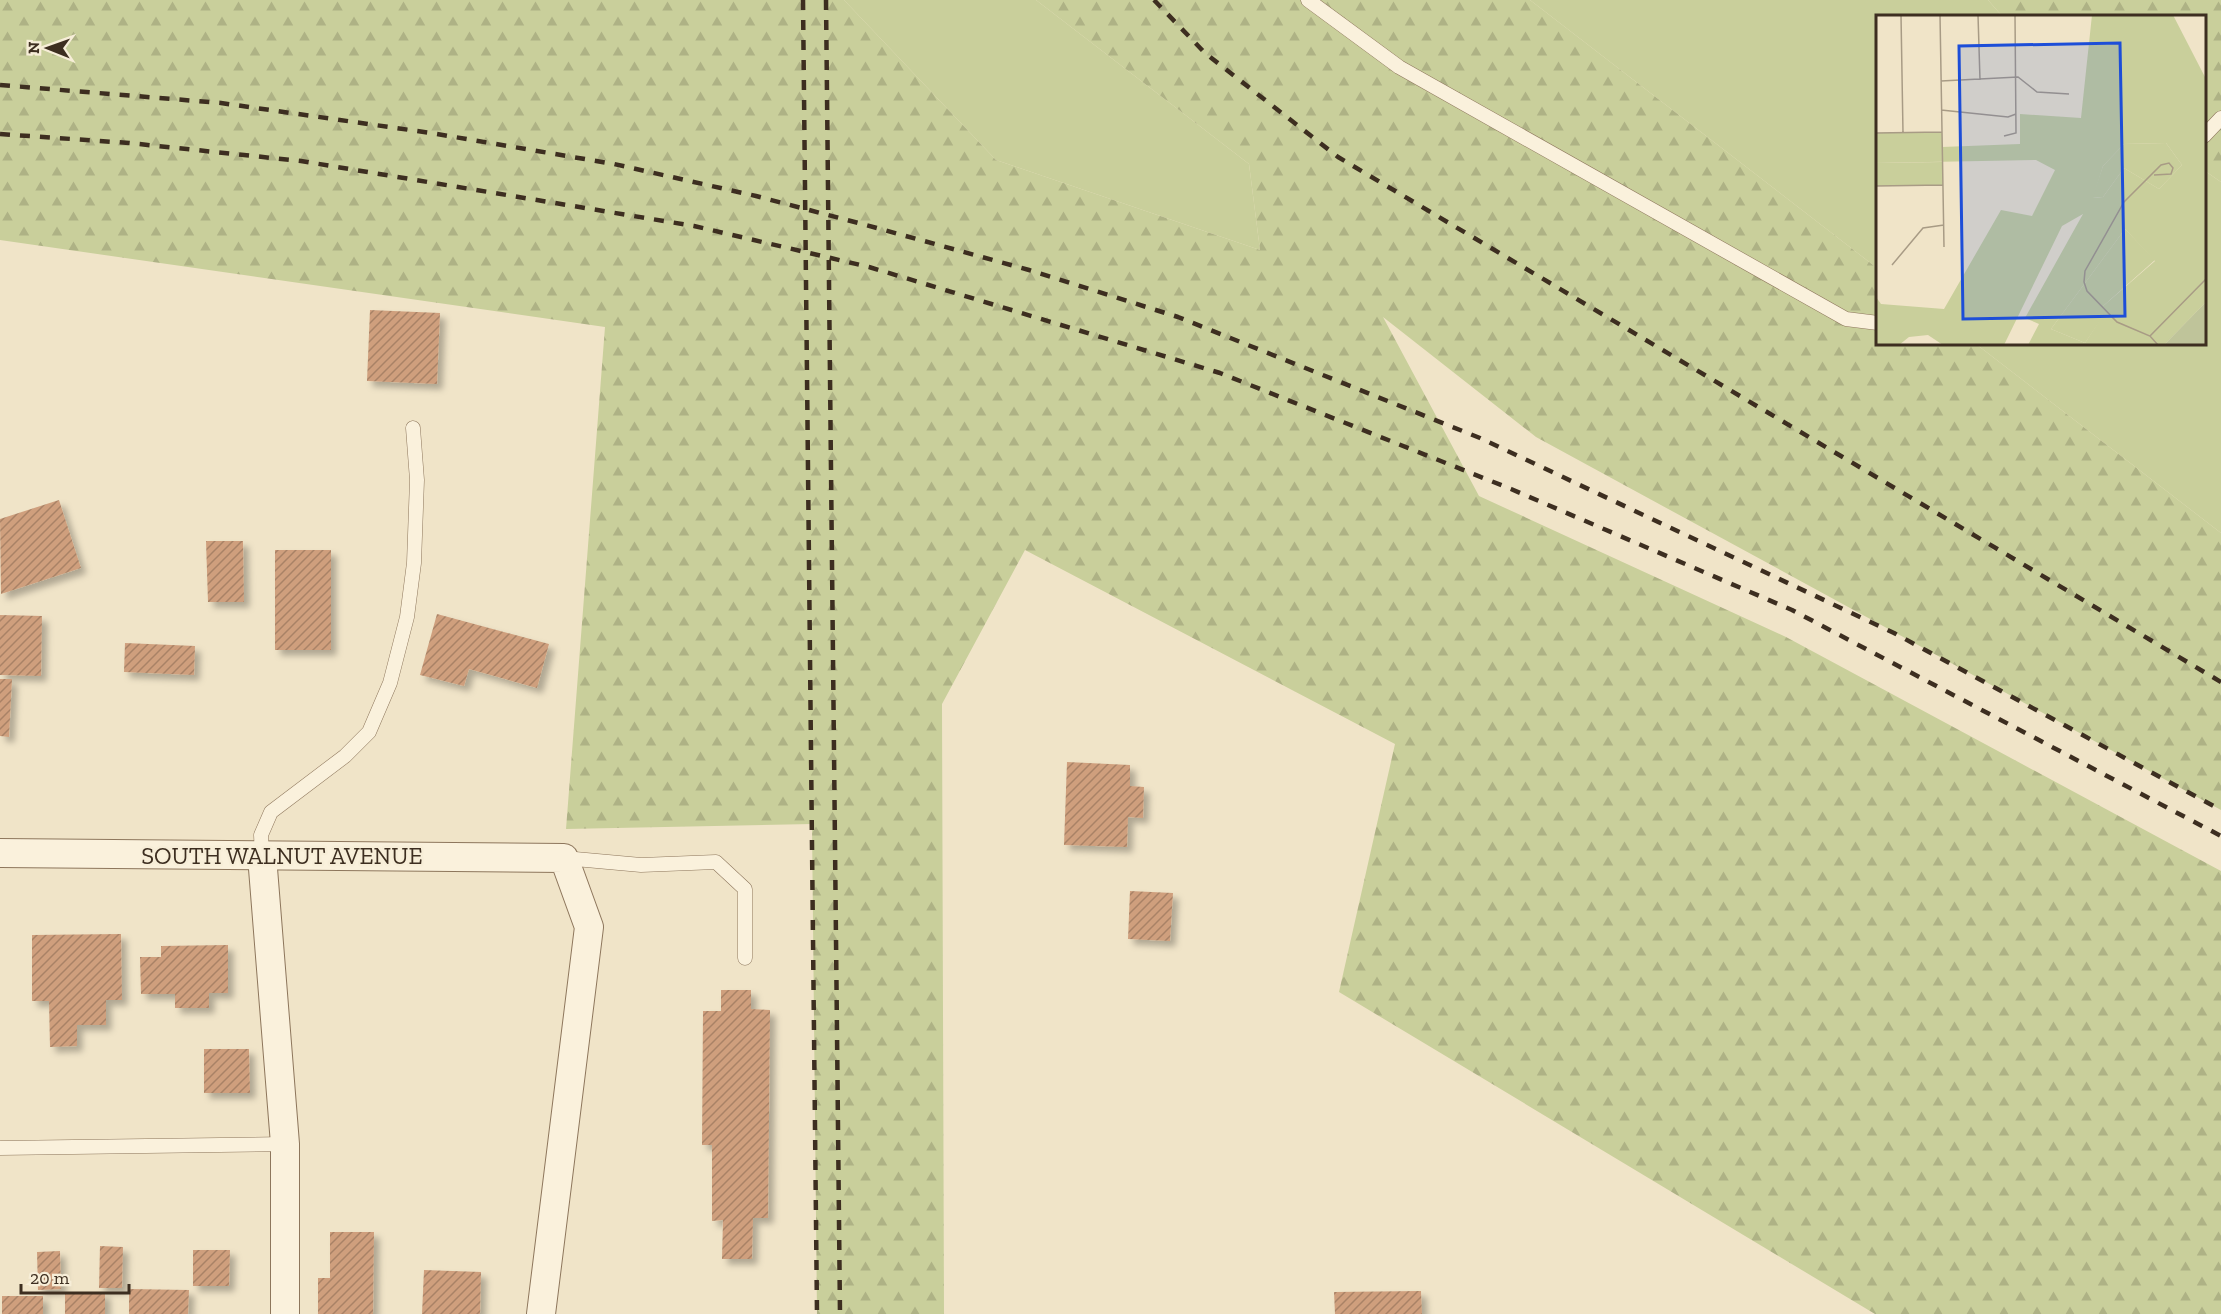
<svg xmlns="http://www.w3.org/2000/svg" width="2221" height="1314" font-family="'Zilla Slab',serif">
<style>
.green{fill:#c9cf9b}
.forest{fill:url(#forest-firs)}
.building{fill:url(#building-hatch);filter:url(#shadow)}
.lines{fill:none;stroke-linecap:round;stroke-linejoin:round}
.lane-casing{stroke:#8d765c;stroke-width:15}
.street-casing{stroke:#8d765c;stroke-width:30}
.lane{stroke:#faf1dc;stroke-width:14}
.street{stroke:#faf1dc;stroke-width:28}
.rail{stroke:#3d2e20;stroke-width:4.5;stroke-dasharray:10 10;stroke-linecap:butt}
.labels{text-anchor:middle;stroke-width:5;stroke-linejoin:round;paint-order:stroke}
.street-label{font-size:24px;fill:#3d2e20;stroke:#f7eed8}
.inset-road{fill:none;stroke:#a89b85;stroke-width:1.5}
.view{fill:#1d4ed8;fill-opacity:0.15;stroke:#1d4ed8;stroke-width:3}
.inset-edge{fill:none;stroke:#3d2e20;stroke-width:3}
</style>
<defs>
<pattern id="forest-firs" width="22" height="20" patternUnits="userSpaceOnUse" patternTransform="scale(1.5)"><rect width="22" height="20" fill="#c9cf9b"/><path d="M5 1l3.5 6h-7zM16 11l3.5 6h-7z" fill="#aeb285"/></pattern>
<pattern id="building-hatch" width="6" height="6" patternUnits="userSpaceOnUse" patternTransform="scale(1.5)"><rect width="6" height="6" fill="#cf9f7d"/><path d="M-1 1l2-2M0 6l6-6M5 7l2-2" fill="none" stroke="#a98266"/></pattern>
<filter id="shadow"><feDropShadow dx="5.5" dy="5.5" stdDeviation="3" flood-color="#0004"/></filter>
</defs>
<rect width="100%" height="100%" fill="#f0e4c8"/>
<g class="green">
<path d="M 844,0 L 1036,0 L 1249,164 L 1260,250 L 996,160 Z"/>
<path d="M 1530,0 L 1988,0 L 2002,16 L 1878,16 L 1877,268 Z"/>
<path d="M 2205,171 L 2221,182 L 2221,533 L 1976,344 L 2204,344 Z"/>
</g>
<g class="forest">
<path d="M 0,0 L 844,0 L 996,160 L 1260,250 L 1249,164 L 1036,0 L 1530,0 L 1877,268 L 1878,344 L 1976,344 L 2221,533 L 2221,810 L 1536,437 L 1383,317 L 1479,496 L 1786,637 L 2221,871 L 2221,1314 L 1875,1314 L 1339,992 L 1395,744 L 1025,550 L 942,704 L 944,1314 L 817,1314 L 812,824 L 566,829 L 605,327 L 0,240 Z"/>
<path d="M 1988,0 L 2221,0 L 2221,182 L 2205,171 L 2204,16 L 2002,16 Z"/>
</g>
<g class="building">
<path d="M 370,310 L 440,313 L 437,384 L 367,381 Z"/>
<path d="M 59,500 L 81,568 L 1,594 L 0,519 Z"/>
<path d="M 206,541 L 243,541 L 244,602 L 208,602 Z"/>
<rect x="275" y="550" width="56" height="100"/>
<path d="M 437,614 L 549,644 L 537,688 L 469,669 L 464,686 L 420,675 Z"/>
<path d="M 0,615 L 42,616 L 41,676 L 0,675 Z"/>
<path d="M 125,643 L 195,646 L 194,675 L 124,672 Z"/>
<path d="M 0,679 L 12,679 L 9,737 L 0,736 Z"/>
<path d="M 1067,762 L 1130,765 L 1130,786 L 1144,787 L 1143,818 L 1128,817 L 1127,847 L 1064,845 Z"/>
<path d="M 1130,891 L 1173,893 L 1170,941 L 1128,939 Z"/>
<path d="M 121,934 L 122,1000 L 106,1000 L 106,1025 L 77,1025 L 77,1046 L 50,1047 L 49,1001 L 32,1001 L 32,935 Z"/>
<path d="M 228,945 L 228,993 L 209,993 L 209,1008 L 175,1008 L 175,994 L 141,994 L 140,957 L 161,957 L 161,946 Z"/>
<path d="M 721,990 L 751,990 L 751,1009 L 770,1010 L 768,1218 L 753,1218 L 752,1259 L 722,1259 L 723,1220 L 712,1221 L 712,1145 L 702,1145 L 703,1011 L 721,1011 Z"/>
<path d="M 204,1049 L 249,1049 L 250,1093 L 204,1093 Z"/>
<path d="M 330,1232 L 374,1232 L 373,1314 L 318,1314 L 318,1278 L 330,1278 Z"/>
<path d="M 100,1246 L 123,1247 L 122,1288 L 99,1288 Z"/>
<path d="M 193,1250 L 230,1250 L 229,1286 L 193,1286 Z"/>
<path d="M 60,1251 L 61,1289 L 38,1290 L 37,1252 Z"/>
<path d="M 424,1270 L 481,1272 L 480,1314 L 422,1314 Z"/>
<path d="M 129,1289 L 189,1290 L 188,1314 L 129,1314 Z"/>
<path d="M 1421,1291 L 1422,1314 L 1335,1314 L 1334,1292 Z"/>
<path d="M 65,1292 L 105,1293 L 105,1314 L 65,1314 Z"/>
<rect x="2" y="1296" width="41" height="18"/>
</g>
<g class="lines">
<defs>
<g id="lane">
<path d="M 1308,0 L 1399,67 L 1846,319 L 1878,323"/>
<path d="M 2204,136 L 2221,118"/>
<path d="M 262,856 L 261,835 L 271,812 L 345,756 L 369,732 L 390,683 L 407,617 L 414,563 L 417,480 L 413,428"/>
<path d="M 564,858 L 641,865 L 716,862 L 745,889 L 745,958"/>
<path d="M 0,1148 L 285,1144"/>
</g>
<g id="street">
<path d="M 0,853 L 564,858 L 589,927 L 541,1314"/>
<path d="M 262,856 L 285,1144 L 285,1314"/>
</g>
</defs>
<use href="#lane" class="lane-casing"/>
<use href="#street" class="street-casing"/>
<use href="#lane" class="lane"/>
<use href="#street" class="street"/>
<g class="rail">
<path d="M 803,0 L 817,1314"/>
<path d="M 826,0 L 840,1314"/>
<path d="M 1154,0 L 1205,53 L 1338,157 L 2221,682"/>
<path d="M 0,85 L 221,103 L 431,133 L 614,164 L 756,196 L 866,225 L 1029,270 L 1178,317 L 1480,438 L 1894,633 L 2221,810"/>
<path d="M 0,134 L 129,143 L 301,161 L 694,226 L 869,267 L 1220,373 L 1511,489 L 1792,610 L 2221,836"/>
</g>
</g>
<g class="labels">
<g class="street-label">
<text x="282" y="864">SOUTH WALNUT AVENUE</text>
</g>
</g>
<g transform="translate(1876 15)">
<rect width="330" height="330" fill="#f0e4c8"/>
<path d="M 290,128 L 306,150 L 283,174 L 248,153 L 227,182 L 216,183 L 227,151 L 248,129 ZM 66,147 L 67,170 L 0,171 L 0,148 ZM 249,214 L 279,245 L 226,292 L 230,297 L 209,328 L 175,314 Z" fill="#c9cf9b"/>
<path d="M 216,0 L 297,0 L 330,64 L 330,287 L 288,330 L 152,330 L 163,309 L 149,303 L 207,199 L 186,211 L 128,330 L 67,330 L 52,320 L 33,322 L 23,330 L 0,330 L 0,282 L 5,289 L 68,294 L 125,195 L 156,201 L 179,155 L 160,145 L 0,148 L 0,118 L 66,117 L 66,132 L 144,129 L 144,99 L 205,103 ZM 290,128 L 306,150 L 283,174 L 248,153 L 227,182 L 217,183 L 227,151 L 248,129 ZM 249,214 L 279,246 L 226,292 L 229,297 L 209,328 L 175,314 Z" fill="#c9cf9b" fill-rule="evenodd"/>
<path d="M 330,287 L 330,330 L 288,330 Z" fill="#bfc49a"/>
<path class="inset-road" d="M 25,0 L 27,118M 64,0 L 68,232M 102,0 L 104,65M 65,66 L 142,62 L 161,77 L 193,79M 65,95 L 132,102 L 140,99M 0,118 L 66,117M 128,121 L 140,118 L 139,0M 278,160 L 295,159 L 297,153 L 293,148 L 285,150 L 248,187 L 209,256 L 208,267 L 211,276 L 241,307 L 274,321 L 282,330M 0,171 L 67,170M 16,250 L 47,213 L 68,210M 274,321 L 330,264"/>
<path class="view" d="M 244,28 L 249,301 L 87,304 L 83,31 Z"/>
<rect width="330" height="330" class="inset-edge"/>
</g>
<g transform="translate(48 48) rotate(271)" stroke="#f7eed8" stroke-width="4.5" paint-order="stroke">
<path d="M0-4.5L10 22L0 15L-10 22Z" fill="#3d2e20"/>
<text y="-9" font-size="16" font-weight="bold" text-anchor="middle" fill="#3d2e20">N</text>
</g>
<path d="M21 1284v9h108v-9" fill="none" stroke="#3d2e20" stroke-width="3"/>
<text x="30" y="1284" font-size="18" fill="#3d2e20" stroke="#f7eed8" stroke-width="4.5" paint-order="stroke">20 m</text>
</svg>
